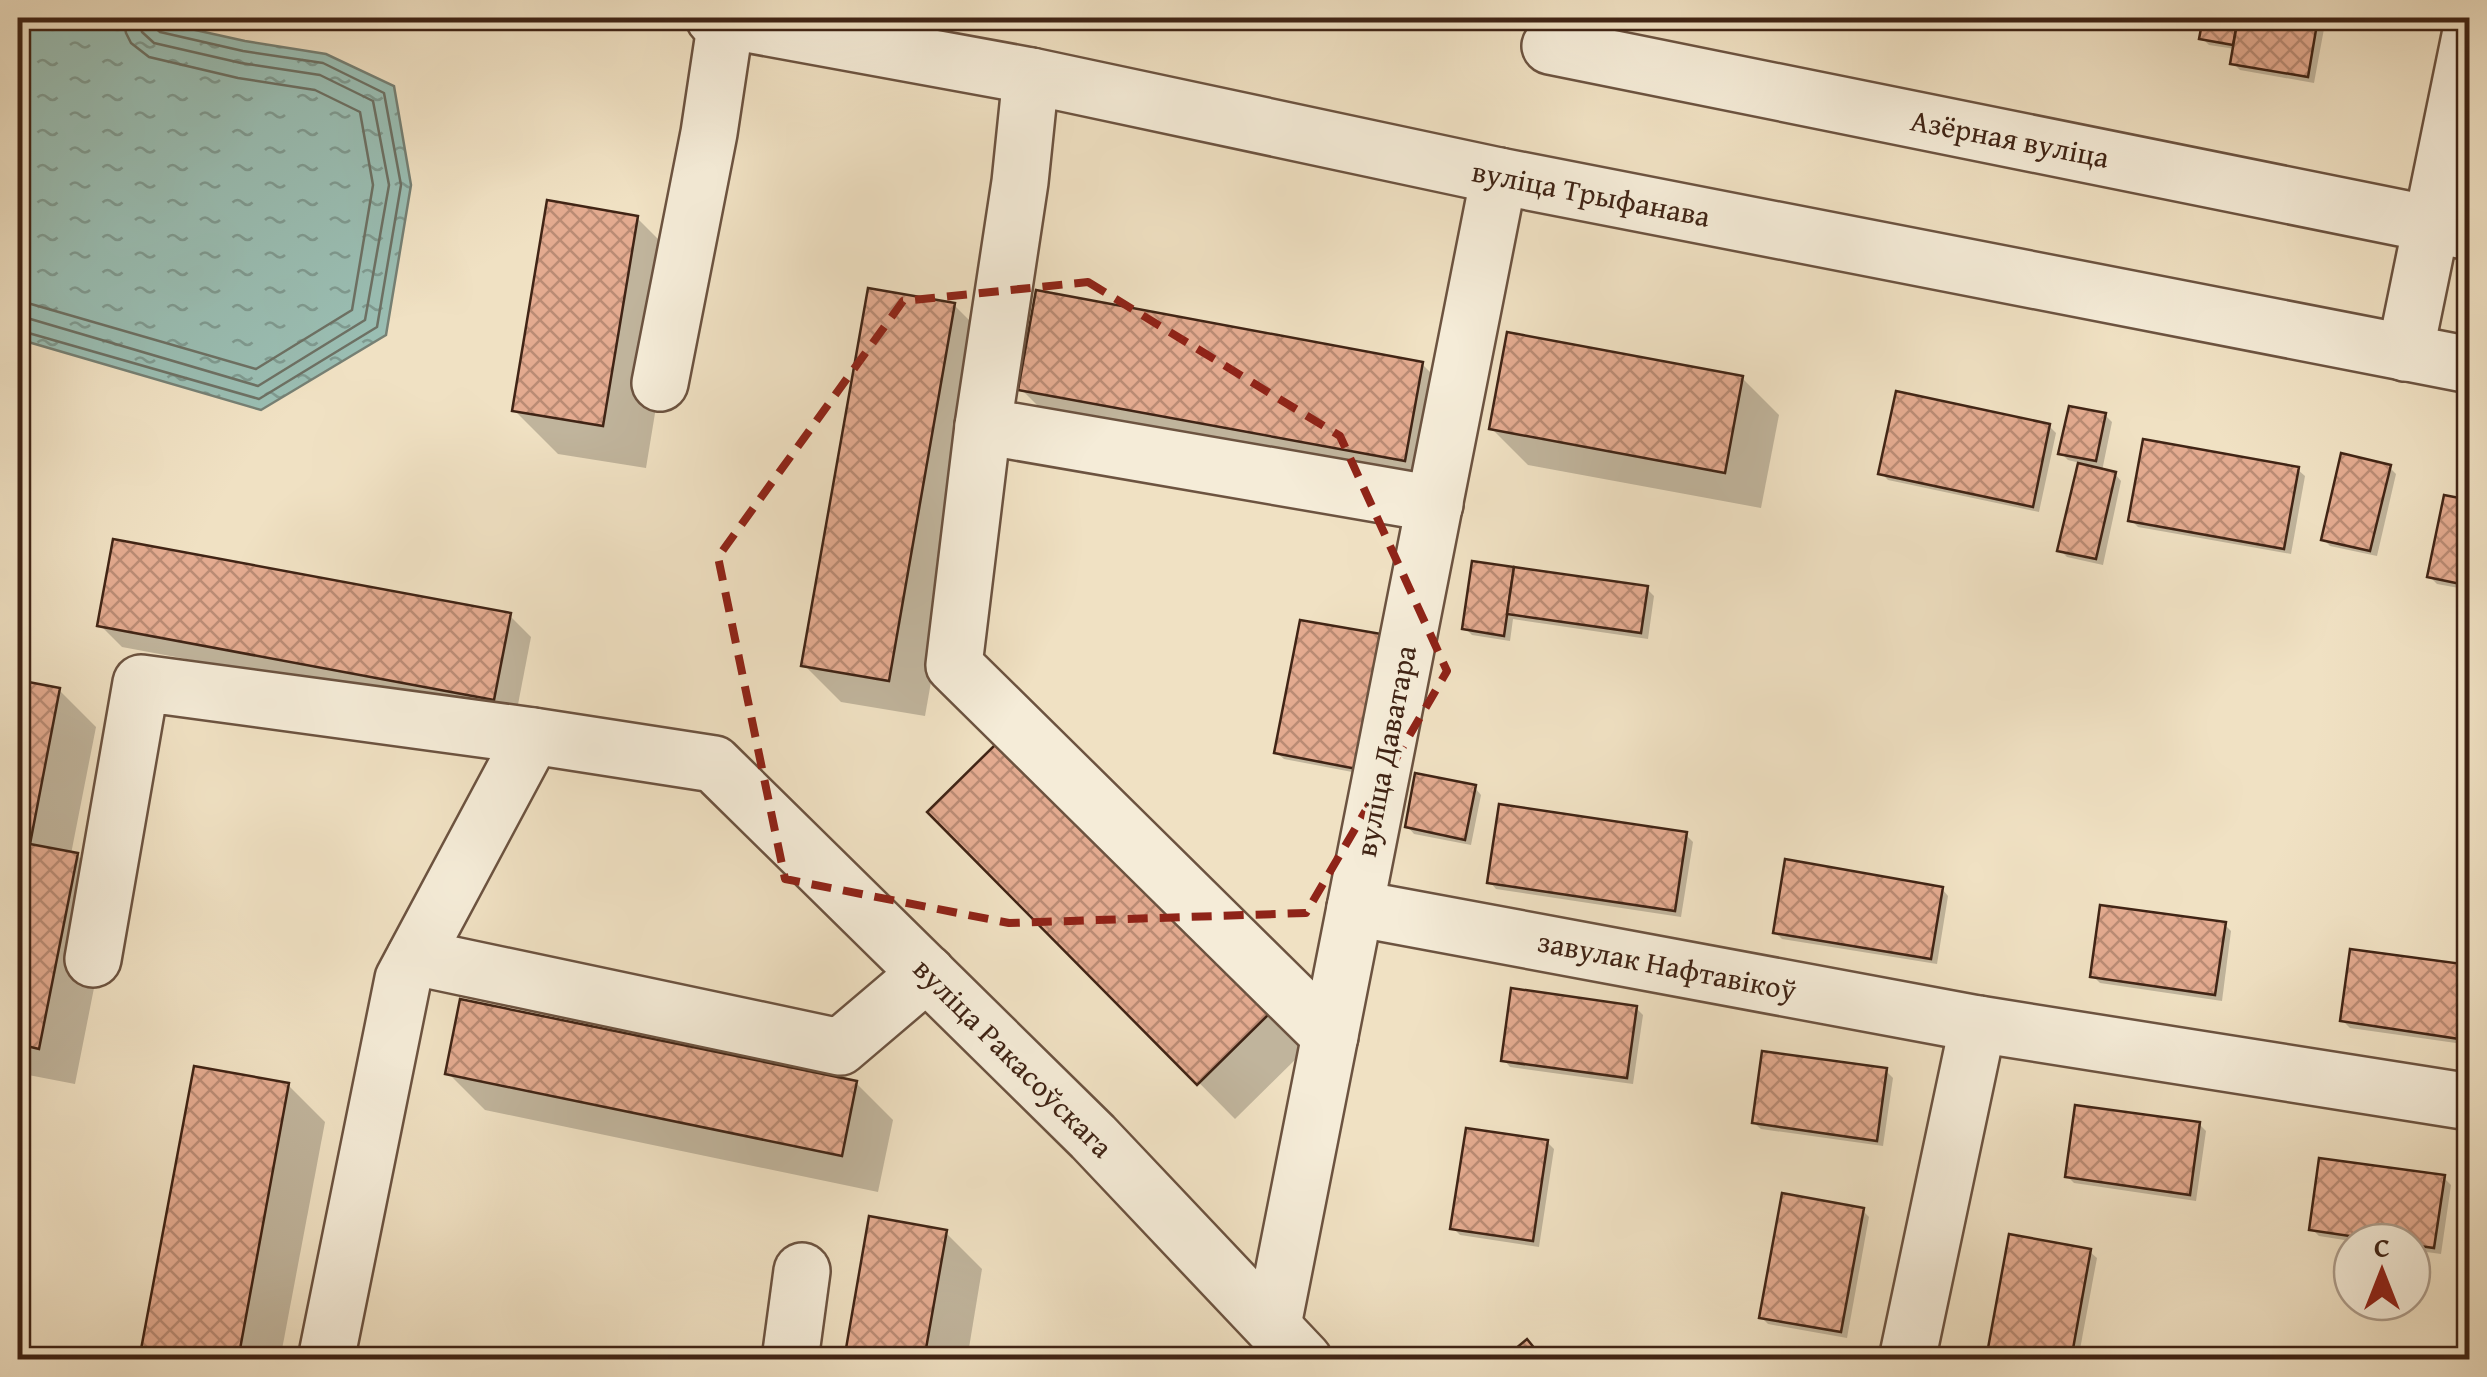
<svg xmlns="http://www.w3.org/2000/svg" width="2487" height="1377" font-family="'Gentium Book Plus',serif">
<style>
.water{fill:url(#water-ripples);stroke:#768074;stroke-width:2.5}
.shadow{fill:#0003}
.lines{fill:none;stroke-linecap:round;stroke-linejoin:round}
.shore{stroke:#6d7164;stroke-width:2.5}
.building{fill:url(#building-cross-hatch);stroke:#402415;stroke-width:2.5}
.minor-casing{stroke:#6c5340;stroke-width:60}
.minor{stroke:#f5ecd8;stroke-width:55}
.marked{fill:none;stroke:#8f2418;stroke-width:8;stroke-dasharray:20 12;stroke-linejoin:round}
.labels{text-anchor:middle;stroke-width:10;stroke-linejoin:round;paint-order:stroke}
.street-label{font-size:30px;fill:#402415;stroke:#f5ecd8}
</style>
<defs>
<pattern id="water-ripples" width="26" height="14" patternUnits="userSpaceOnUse" patternTransform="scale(2.5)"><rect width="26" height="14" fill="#9abeb3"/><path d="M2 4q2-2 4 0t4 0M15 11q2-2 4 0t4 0" fill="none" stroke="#7f9a90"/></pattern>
<pattern id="building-cross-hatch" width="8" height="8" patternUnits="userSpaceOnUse" patternTransform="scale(2.5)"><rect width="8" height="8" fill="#e4ab90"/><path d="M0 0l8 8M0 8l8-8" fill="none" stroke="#ba8b74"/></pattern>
</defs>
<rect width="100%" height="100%" fill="#f0e1c3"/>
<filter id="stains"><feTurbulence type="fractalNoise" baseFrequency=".002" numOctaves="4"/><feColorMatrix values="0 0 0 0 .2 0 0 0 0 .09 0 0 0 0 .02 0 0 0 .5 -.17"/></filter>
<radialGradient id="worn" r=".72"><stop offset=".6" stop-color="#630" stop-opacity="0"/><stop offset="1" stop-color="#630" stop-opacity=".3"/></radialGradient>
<path class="water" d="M 18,18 L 141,18 L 245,41 L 326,54 L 394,86 L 411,185 L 386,335 L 261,410 L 18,339 Z"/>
<g class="shadow">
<path d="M 2206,18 L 2326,18 L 2314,83 L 2240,70 L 2233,63 L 2235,49 L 2209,45 L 2202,38 Z"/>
<path d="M 637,218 L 680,261 L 646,468 L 558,454 L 514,410 Z"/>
<path d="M 954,305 L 991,342 L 925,716 L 841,702 L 804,665 Z"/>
<path d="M 1422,364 L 1444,386 L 1427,482 L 1043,411 L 1021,389 Z"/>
<path d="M 1742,378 L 1779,415 L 1761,508 L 1528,465 L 1492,429 Z"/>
<path d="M 2105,415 L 2112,422 L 2102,471 L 2115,474 L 2121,481 L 2103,565 L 2067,557 L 2060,550 L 2080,463 L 2068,460 L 2061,453 Z"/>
<path d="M 2049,426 L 2056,433 L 2039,512 L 1888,480 L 1881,473 Z"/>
<path d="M 2389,467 L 2396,474 L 2377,556 L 2330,546 L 2323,539 Z"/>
<path d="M 2298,470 L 2305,476 L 2291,554 L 2138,527 L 2131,520 Z"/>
<path d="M 2470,503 L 2470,590 L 2437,584 L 2430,577 Z"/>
<path d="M 1474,564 L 1647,589 L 1654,596 L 1648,639 L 1513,619 L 1510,641 L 1472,635 L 1465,628 Z"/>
<path d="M 509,615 L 531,637 L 515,720 L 122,647 L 100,625 Z"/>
<path d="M 1393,644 L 1368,775 L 1284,759 L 1277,753 Z"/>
<path d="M 18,682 L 59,690 L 96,727 L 71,854 L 77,855 L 113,892 L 75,1084 L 18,1073 Z"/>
<path d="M 1000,744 L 1304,1051 L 1235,1119 L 931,812 Z"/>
<path d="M 1475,788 L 1481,795 L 1471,845 L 1414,834 L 1408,827 Z"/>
<path d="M 1686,835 L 1693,842 L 1681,917 L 1496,889 L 1490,882 Z"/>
<path d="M 1942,889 L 1948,896 L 1937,964 L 1782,939 L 1775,932 Z"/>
<path d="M 2224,924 L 2231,931 L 2222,1001 L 2100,983 L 2093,976 Z"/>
<path d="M 2470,968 L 2470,1045 L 2350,1028 L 2343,1021 Z"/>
<path d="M 1636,1008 L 1643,1015 L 1633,1084 L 1510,1067 L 1504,1060 Z"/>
<path d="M 1886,1071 L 1893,1078 L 1883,1146 L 1761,1129 L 1754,1123 Z"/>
<path d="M 448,1073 L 856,1083 L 893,1120 L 878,1192 L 485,1110 Z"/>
<path d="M 288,1085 L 325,1122 L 280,1360 L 142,1360 Z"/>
<path d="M 2199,1124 L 2206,1131 L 2196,1201 L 2074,1183 L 2067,1176 Z"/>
<path d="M 1547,1142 L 1554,1149 L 1539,1247 L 1460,1235 L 1453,1228 Z"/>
<path d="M 2444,1178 L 2451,1185 L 2441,1254 L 2412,1250 L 2412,1242 L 2357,1242 L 2319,1236 L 2312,1229 Z"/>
<path d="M 1862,1210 L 1869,1217 L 1847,1338 L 1768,1324 L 1761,1317 Z"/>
<path d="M 946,1233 L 982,1269 L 967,1360 L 847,1360 Z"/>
<path d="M 2090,1252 L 2097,1258 L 2078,1360 L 1990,1360 L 1989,1358 Z"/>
</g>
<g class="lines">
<g class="shore">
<path d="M 18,302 L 31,304 L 256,369 L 352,310 L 373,185 L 360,112 L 315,90 L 238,78 L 149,57 L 131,43 L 126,33 L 123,18"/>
<path d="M 18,317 L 27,318 L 258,386 L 365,320 L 389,185 L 373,101 L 320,75 L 241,63 L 154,43 L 142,32 L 139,18"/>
<path d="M 18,330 L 259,399 L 377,327 L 401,185 L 384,93 L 323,63 L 243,51 L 160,32 L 153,26 L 151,18"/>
</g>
</g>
<g class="building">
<path d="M 2203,18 L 2238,18 L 2233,45 L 2199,39 Z"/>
<path d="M 2238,18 L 2318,18 L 2308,77 L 2230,64 Z"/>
<path d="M 547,200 L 638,216 L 603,426 L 512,411 Z"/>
<path d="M 868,288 L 955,303 L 889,681 L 801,666 Z"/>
<path d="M 1036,290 L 1423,362 L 1405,461 L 1018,390 Z"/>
<path d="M 1507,332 L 1743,376 L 1725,473 L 1489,429 Z"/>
<path d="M 1896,391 L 2050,424 L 2033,507 L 1878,474 Z"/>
<path d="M 2069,406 L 2106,413 L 2096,461 L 2058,454 Z"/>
<path d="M 2143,439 L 2299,467 L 2284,549 L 2128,521 Z"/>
<path d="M 2341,453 L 2391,465 L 2370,551 L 2321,540 Z"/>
<path d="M 2078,463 L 2116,472 L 2096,559 L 2057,551 Z"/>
<path d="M 2444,495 L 2470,500 L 2470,586 L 2427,577 Z"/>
<path d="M 113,539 L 511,613 L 494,700 L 97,626 Z"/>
<path d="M 1472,561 L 1514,567 L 1504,636 L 1462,629 Z"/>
<path d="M 1514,567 L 1648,586 L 1641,633 L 1507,614 Z"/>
<path d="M 1300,620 L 1387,635 L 1362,770 L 1274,753 Z"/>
<path d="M 18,680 L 60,688 L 30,844 L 78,853 L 39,1049 L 18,1044 Z"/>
<path d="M 1000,740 L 1270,1013 L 1197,1085 L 927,812 Z"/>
<path d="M 1415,773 L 1476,785 L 1465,840 L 1405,827 Z"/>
<path d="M 1499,804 L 1687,832 L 1675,911 L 1487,883 Z"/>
<path d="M 1785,859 L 1943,887 L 1931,959 L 1773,933 Z"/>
<path d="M 2100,905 L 2226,922 L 2215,995 L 2090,977 Z"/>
<path d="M 2350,949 L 2470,965 L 2470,1012 L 2466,1040 L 2340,1021 Z"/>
<path d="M 1511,988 L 1637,1006 L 1627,1078 L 1501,1061 Z"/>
<path d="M 460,999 L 857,1081 L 842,1156 L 445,1074 Z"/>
<path d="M 1762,1051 L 1887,1068 L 1877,1141 L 1752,1123 Z"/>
<path d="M 194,1066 L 289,1083 L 238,1360 L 139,1360 Z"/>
<path d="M 2075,1105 L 2200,1122 L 2190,1195 L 2065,1177 Z"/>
<path d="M 1466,1128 L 1548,1140 L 1533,1241 L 1450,1229 Z"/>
<path d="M 2319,1158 L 2445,1175 L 2434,1248 L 2412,1245 L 2412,1242 L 2390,1242 L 2309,1230 Z"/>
<path d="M 1782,1193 L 1864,1208 L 1841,1332 L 1759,1318 Z"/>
<path d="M 869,1216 L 947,1230 L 924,1360 L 844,1360 Z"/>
<path d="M 2009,1234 L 2091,1249 L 2071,1360 L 1986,1359 Z"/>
<path d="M 1527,1339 L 1544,1360 L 1502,1360 Z"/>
</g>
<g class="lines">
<defs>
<g id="minor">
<path d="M 714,18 L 1031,76 L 1499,176 L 2470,365"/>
<path d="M 1550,46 L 2470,232"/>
<path d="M 1031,76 L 1020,182 L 983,426 L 954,665 L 1330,1036"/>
<path d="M 2405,353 L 2470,36"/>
<path d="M 660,383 L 709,133 L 726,20"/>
<path d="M 983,426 L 1435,504"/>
<path d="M 1355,908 L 1978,1024 L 2470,1102"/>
<path d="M 415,957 L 840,1047 L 927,973"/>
<path d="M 93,959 L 141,683 L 533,736 L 714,764 L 1093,1137 L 1304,1360"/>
<path d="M 1273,1325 L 1499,176"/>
<path d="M 326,1360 L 403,979 L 533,736"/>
<path d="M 790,1360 L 802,1271"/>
<path d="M 1907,1360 L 1978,1024"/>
</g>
</defs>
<use href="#minor" class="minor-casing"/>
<use href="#minor" class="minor"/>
</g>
<path class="marked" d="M 1088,282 L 1340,436 L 1447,671 L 1306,913 L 1009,923 L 785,879 L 718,557 L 903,301 Z"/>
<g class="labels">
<g class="street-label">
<text transform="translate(2010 139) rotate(11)" y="10">Азёрная вуліца</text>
<text transform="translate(1591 194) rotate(11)" y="10">вуліца Трыфанава</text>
<text transform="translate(1386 751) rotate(-79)" y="10">вуліца Даватара</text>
<text transform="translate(1667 966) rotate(11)" y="10">завулак Нафтавікоў</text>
<text transform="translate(1013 1058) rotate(45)" y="10">вуліца Ракасоўскага</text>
</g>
</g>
<rect width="2487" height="1377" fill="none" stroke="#f0e1c3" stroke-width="60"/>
<rect x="20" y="20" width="2447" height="1337" fill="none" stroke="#402415" stroke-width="5"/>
<rect x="30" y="30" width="2427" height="1317" fill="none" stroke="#402415" stroke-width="2.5"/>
<g transform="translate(2382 1272)"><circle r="48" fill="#f5ecd8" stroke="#ad9c8a" stroke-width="2.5"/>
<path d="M0-8L18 38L0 25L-18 38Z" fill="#8f2418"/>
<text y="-15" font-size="28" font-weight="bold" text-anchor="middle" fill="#402415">С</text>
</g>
<rect width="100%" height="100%" filter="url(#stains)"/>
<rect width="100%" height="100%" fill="url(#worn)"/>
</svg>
